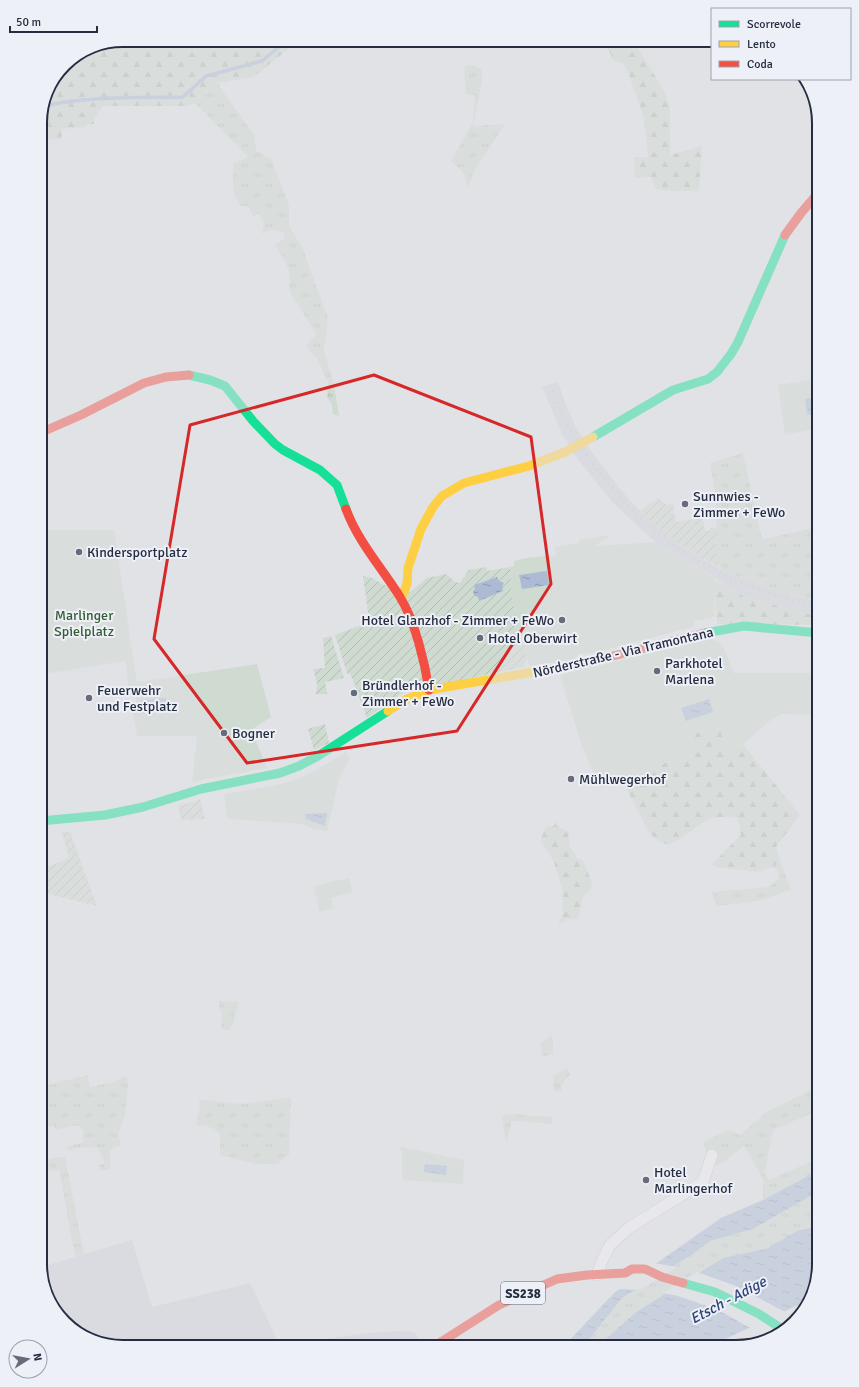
<svg xmlns="http://www.w3.org/2000/svg" width="859" height="1387" font-family="Signika,sans-serif">
<style>
.built{fill:#d1d3dc}
.grass{fill:url(#grass-tufts)}
.forest{fill:url(#forest-firs)}
.park{fill:#cfdad0}
.garden{fill:url(#garden-furrows)}
.water{fill:url(#water-ripples)}
.pier{fill:#e1e2e6}
.lines{fill:none;stroke-linecap:round;stroke-linejoin:round}
.stream{stroke:#acbad4;stroke-width:3.5}
.street-casing{stroke:#bebfc4;stroke-width:12}
.street{stroke:#f0f0f3;stroke-width:11}
.fast{stroke:#16e098;stroke-width:9}
.slow{stroke:#ffcf43;stroke-width:9}
.jam{stroke:#f24e42;stroke-width:9}
.rail{stroke:#c9cace;stroke-width:3;stroke-dasharray:2 4;stroke-linecap:butt}
.slow-bridge{stroke:#ffcf43;stroke-width:9}
.marked{fill:none;stroke:#d62828;stroke-width:3;stroke-linejoin:round}
.poi-dot{fill:#676c7b;stroke:#edf0f6;stroke-width:1.5}
.labels{text-anchor:middle;stroke-width:4;stroke-linejoin:round;paint-order:stroke}
.shield{fill:#edf0f6;stroke:#626777;stroke-width:1}
.shield-label{font-size:13px;font-weight:bold;fill:#262c41}
.poi-label{font-size:14px;fill:#262c41;stroke:#edf0f6;text-anchor:start}
.park-label{font-size:14px;fill:#345e32;stroke:#edf0f6}
.street-label{font-size:14px;fill:#262c41;stroke:#edf0f6}
.water-label{font-size:15px;font-style:italic;fill:#2d4478;stroke:#edf0f6}
.rim{fill:none;stroke:#262c41;stroke-width:2}
</style>
<defs>
<pattern id="grass-tufts" width="24" height="20" patternUnits="userSpaceOnUse"><rect width="24" height="20" fill="#cfdad0"/><path d="M3 7l-1-3M5 7V3M7 7l1-3M15 17l-1-3M17 17v-4M19 17l1-3" fill="none" stroke="#b2bbb4"/></pattern>
<pattern id="forest-firs" width="22" height="20" patternUnits="userSpaceOnUse"><rect width="22" height="20" fill="#cfdad0"/><path d="M5 1l3.5 6h-7zM16 11l3.5 6h-7z" fill="#b2bbb4"/></pattern>
<pattern id="garden-furrows" width="10" height="10" patternUnits="userSpaceOnUse"><rect width="10" height="10" fill="#cfdad0"/><path d="M-1 1l2-2M0 10L10 0M9 11l2-2" fill="none" stroke="#b2bbb4"/></pattern>
<pattern id="water-ripples" width="26" height="14" patternUnits="userSpaceOnUse"><rect width="26" height="14" fill="#acbad4"/><path d="M2 4q2-2 4 0t4 0M15 11q2-2 4 0t4 0" fill="none" stroke="#8c97ae"/></pattern>
</defs>
<rect width="100%" height="100%" fill="#e1e2e6"/>
<g class="built">
<path d="M 558,382 L 566,405 L 576,427 L 591,451 L 621,490 L 640,511 L 669,538 L 725,572 L 789,595 L 819,600 L 819,615 L 807,614 L 743,596 L 712,576 L 655,542 L 612,502 L 576,457 L 562,434 L 542,387 Z"/>
<path d="M 132,1240 L 152,1307 L 250,1283 L 280,1345 L 367,1333 L 398,1331 L 414,1332 L 424,1344 L 420,1347 L 118,1347 L 77,1333 L 49,1301 L 41,1267 Z"/>
</g>
<g class="grass">
<path d="M 468,65 L 472,65 L 482,70 L 482,81 L 473,126 L 505,124 L 473,173 L 470,184 L 467,186 C 465,172 461,170 451,161 L 473,122 L 475,95 L 466,94 C 466,86 463,74 465,67 Z"/>
<path d="M 217,83 L 254,135 L 257,152 L 261,152 L 267,158 L 271,158 L 289,205 L 289,226 L 303,249 L 328,318 L 324,350 L 334,385 L 339,416 L 333,414 L 332,405 L 327,397 L 328,382 L 317,359 L 306,346 L 316,334 L 290,293 C 288,285 291,283 290,277 C 289,266 280,253 275,245 L 285,238 L 283,232 L 270,230 L 262,234 L 264,223 L 260,214 L 257,214 L 253,216 L 248,206 L 240,206 L 233,190 L 233,164 L 248,157 L 195,103 L 211,86 Z"/>
<path d="M 743,453 L 762,539 L 819,527 L 819,600 L 789,595 L 725,572 L 720,568 L 715,540 L 717,537 L 716,498 L 710,463 Z"/>
<path d="M 781,863 L 791,890 L 758,901 L 716,906 L 712,892 L 768,887 L 778,880 C 779,873 778,870 772,867 Z"/>
<path d="M 219,1000 L 222,1001 L 239,1002 L 233,1023 L 229,1031 L 221,1029 L 222,1010 L 219,1009 Z"/>
<path d="M 550,1033 L 553,1039 L 553,1054 L 543,1057 L 540,1043 L 550,1036 Z"/>
<path d="M 567,1068 L 570,1074 C 566,1079 559,1085 562,1092 L 554,1091 L 553,1076 Z"/>
<path d="M 87,1075 L 90,1087 L 113,1082 L 127,1076 L 128,1084 L 125,1115 L 118,1135 L 121,1146 L 113,1148 L 110,1151 L 110,1169 L 100,1171 L 99,1165 L 105,1163 L 98,1148 L 85,1147 L 69,1150 L 66,1147 L 83,1142 L 83,1130 L 79,1125 L 56,1130 L 53,1125 L 40,1128 L 40,1087 Z"/>
<path d="M 819,1085 L 819,1110 L 773,1130 L 765,1172 L 769,1180 L 819,1158 L 819,1170 L 763,1200 L 763,1179 L 744,1146 L 721,1164 L 716,1165 L 709,1164 L 712,1155 L 706,1152 L 703,1142 L 728,1130 L 740,1135 L 768,1111 L 801,1095 Z"/>
<path d="M 291,1097 L 289,1155 L 277,1164 L 255,1164 L 220,1155 L 220,1134 L 213,1128 L 196,1124 L 200,1107 L 199,1099 L 241,1104 Z"/>
<path d="M 513,1114 L 552,1117 L 552,1124 L 512,1121 L 506,1144 L 502,1116 Z"/>
<path d="M 56,1157 L 65,1157 L 84,1254 L 75,1257 L 59,1170 L 40,1171 L 40,1163 Z"/>
<path d="M 819,1191 L 819,1226 L 797,1231 L 768,1248 L 723,1258 L 636,1312 L 597,1347 L 583,1347 L 622,1298 L 693,1254 L 710,1241 L 753,1229 Z"/>
</g>
<g class="forest">
<path d="M 124,40 L 299,40 L 259,73 L 250,78 L 217,83 L 211,86 L 195,103 L 186,106 L 103,106 L 94,119 L 94,124 L 86,124 L 86,127 L 61,129 L 62,139 L 40,140 L 40,118 L 46,91 L 65,64 L 92,46 Z"/>
<path d="M 603,40 L 633,40 L 663,89 L 670,107 L 670,155 L 702,146 L 699,191 L 671,191 L 656,189 L 651,177 L 635,178 L 634,157 L 648,157 L 644,118 L 627,70 L 623,63 L 614,61 Z"/>
<path d="M 717,580 L 743,596 L 807,614 L 819,615 L 816,625 L 717,624 L 714,587 Z"/>
<path d="M 719,726 L 726,749 L 743,744 L 800,815 L 776,847 L 781,863 L 759,872 L 720,868 L 711,865 L 741,835 L 738,818 C 730,818 720,816 712,818 C 698,823 684,839 668,845 L 659,841 L 650,834 L 621,779 L 658,765 L 695,754 L 689,735 Z"/>
<path d="M 556,822 L 556,825 L 568,832 L 570,847 L 578,859 L 583,860 L 593,886 L 583,897 L 578,919 L 567,919 L 558,926 L 563,913 L 562,889 L 554,862 L 540,841 L 546,827 L 554,826 Z"/>
</g>
<g class="park">
<path d="M 819,378 L 819,428 L 785,435 L 778,385 Z"/>
<path d="M 42,530 L 114,530 L 137,682 L 257,664 L 271,717 L 251,730 L 267,768 L 192,782 L 197,736 L 137,736 L 132,707 L 137,706 L 136,695 L 141,694 L 141,687 L 129,688 L 125,661 L 44,674 L 42,659 L 40,659 L 40,536 Z"/>
<path d="M 612,535 L 595,546 L 655,542 L 716,579 L 714,586 L 715,617 L 694,621 L 693,627 L 593,653 L 579,654 L 574,659 L 530,666 L 528,662 L 522,635 L 520,634 L 512,599 L 510,567 L 514,566 L 514,561 L 526,558 L 556,555 L 555,547 L 579,543 L 578,540 Z"/>
<path d="M 712,638 L 723,646 L 734,673 L 819,673 L 819,715 L 781,714 L 772,719 L 743,744 L 726,750 L 719,726 L 689,735 L 695,754 L 658,765 L 600,788 L 581,744 L 560,675 Z"/>
<path d="M 346,752 L 350,759 L 339,779 L 327,831 L 311,828 L 303,824 L 228,819 L 224,794 C 248,790 274,787 297,779 C 314,772 330,762 346,752 Z"/>
<path d="M 349,878 L 353,892 L 331,898 L 333,908 L 319,912 L 314,886 Z"/>
<path d="M 399,1147 L 403,1147 L 464,1160 L 463,1184 L 404,1180 L 402,1177 L 402,1152 Z"/>
</g>
<g class="garden">
<path d="M 658,498 L 666,505 L 673,504 L 676,522 L 703,518 L 705,531 L 711,530 L 711,528 L 717,527 L 717,538 L 715,540 L 720,568 L 669,538 L 640,511 Z"/>
<path d="M 487,567 L 487,571 L 510,567 L 512,599 L 520,633 L 522,635 L 527,659 L 523,667 L 438,685 L 415,684 L 367,718 L 351,675 L 347,673 L 335,635 L 367,623 L 369,613 L 368,612 L 363,576 L 372,578 L 388,587 L 410,592 L 427,578 L 446,574 L 455,582 L 460,583 L 469,570 Z"/>
<path d="M 331,636 L 344,678 L 325,682 L 327,694 L 316,694 L 317,684 L 313,669 L 325,668 L 323,638 Z"/>
<path d="M 325,724 L 329,743 L 314,750 L 308,729 Z"/>
<path d="M 200,799 L 205,819 L 181,820 L 178,806 Z"/>
<path d="M 62,832 L 70,832 L 97,906 L 44,893 L 40,891 L 40,863 L 50,866 L 69,858 Z"/>
</g>
<g class="water">
<path d="M 819,397 L 819,413 L 807,415 L 805,399 Z"/>
<path d="M 547,571 L 549,585 L 522,589 L 519,575 Z"/>
<path d="M 497,577 L 499,581 L 504,583 L 502,587 L 503,591 L 479,601 L 478,597 L 474,595 L 473,592 L 475,589 L 474,585 Z"/>
<path d="M 166,698 L 167,711 L 142,713 L 141,700 Z"/>
<path d="M 709,699 L 713,712 L 686,721 L 681,708 Z"/>
<path d="M 327,813 L 325,826 L 306,819 L 305,814 Z"/>
<path d="M 425,1164 L 447,1166 L 446,1175 L 424,1172 Z"/>
<path d="M 819,1170 L 819,1191 L 753,1229 L 710,1241 L 693,1254 L 622,1298 L 583,1347 L 563,1347 L 614,1293 L 721,1218 L 763,1200 Z"/>
<path d="M 819,1226 L 819,1264 L 809,1300 L 708,1347 L 597,1347 L 636,1312 L 723,1258 L 768,1248 L 797,1231 Z"/>
</g>
<g class="pier">
<path d="M 654,1263 L 677,1267 L 639,1290 L 617,1289 Z"/>
<path d="M 697,1272 L 736,1286 L 787,1313 L 752,1329 L 718,1310 L 678,1296 L 663,1293 Z"/>
</g>
<g class="lines">
<path class="stream" d="M 43,106 C 89,96 136,98 183,97 L 206,76 L 262,61 L 287,40"/>
<defs>
<path id="street" d="M 597,1275 L 602,1261 L 610,1245 L 630,1227 L 703,1182 L 712,1155"/>
</defs>
<use href="#street" class="street-casing"/>
<use href="#street" class="street"/>
<g class="fast">
<path d="M 189,375 L 210,380 L 225,386 L 253,421 L 275,444 L 283,450 L 320,470 L 337,485 L 346,509"/>
<path d="M 593,437 L 673,390 L 708,379 L 717,372 L 731,354 L 738,342 L 785,235"/>
<path d="M 705,633 L 744,626 L 819,633"/>
<path d="M 40,821 L 105,815 L 143,807 L 201,789 L 280,773 L 299,766 L 318,756 L 388,711"/>
<path d="M 683,1283 L 715,1292 L 759,1314 L 782,1329"/>
</g>
<g class="slow">
<path d="M 401,599 L 407,584 L 408,568 L 421,529 L 433,507 L 442,496 L 464,483 L 529,466 L 565,452"/>
<path d="M 388,711 L 405,700 L 429,690 L 562,667"/>
</g>
<g class="jam">
<path d="M 785,235 L 801,213 L 819,192"/>
<path d="M 40,433 L 81,415 L 144,383 L 166,377 L 189,375"/>
<path d="M 346,509 C 358,542 382,568 400,597 C 415,621 425,663 429,690"/>
<path d="M 562,667 L 585,663 L 705,633"/>
<path d="M 433,1347 L 499,1305 L 557,1279 L 587,1275 L 625,1273 L 632,1269 L 645,1269 L 662,1277 L 683,1283"/>
</g>
<path class="rail" d="M 550,385 C 594,500 698,585 819,606"/>
<path class="slow-bridge" d="M 565,452 L 593,437"/>
</g>
<path d="M0 0H859V1387H0ZM 374,375 L 531,437 L 551,584 L 457,731 L 247,763 L 154,639 L 190,425 Z" fill="#e1e2e6" fill-opacity=".55" fill-rule="evenodd"/>
<path class="marked" d="M 374,375 L 531,437 L 551,584 L 457,731 L 247,763 L 154,639 L 190,425 Z"/>
<g class="poi-dot">
<circle cx="685" cy="504" r="4"/>
<circle cx="79" cy="552" r="4"/>
<circle cx="562" cy="620" r="4"/>
<circle cx="480" cy="638" r="4"/>
<circle cx="657" cy="671" r="4"/>
<circle cx="354" cy="693" r="4"/>
<circle cx="89" cy="698" r="4"/>
<circle cx="224" cy="733" r="4"/>
<circle cx="571" cy="779" r="4"/>
<circle cx="646" cy="1180" r="4"/>
</g>
<g class="labels">
<rect class="shield" x="501" y="1282" width="44" height="22" rx="3"/>
<g class="shield-label">
<text x="523" y="1298">SS238</text>
</g>
<g class="poi-label">
<text x="693" y="501">Sunnwies -<tspan x="693" dy="16">Zimmer + FeWo</tspan></text>
<text x="87" y="557">Kindersportplatz</text>
<text x="554" y="625" text-anchor="end">Hotel Glanzhof - Zimmer + FeWo</text>
<text x="488" y="643">Hotel Oberwirt</text>
<text x="665" y="668">Parkhotel<tspan x="665" dy="16">Marlena</tspan></text>
<text x="362" y="690">Bründlerhof -<tspan x="362" dy="16">Zimmer + FeWo</tspan></text>
<text x="97" y="695">Feuerwehr<tspan x="97" dy="16">und Festplatz</tspan></text>
<text x="232" y="738">Bogner</text>
<text x="579" y="784">Mühlwegerhof</text>
<text x="654" y="1177">Hotel<tspan x="654" dy="16">Marlingerhof</tspan></text>
</g>
<g class="park-label">
<text x="84" y="620">Marlinger<tspan x="84" dy="16">Spielplatz</tspan></text>
</g>
<g class="street-label">
<text transform="translate(623 652) rotate(-13)" y="5">Nörderstraße - Via Tramontana</text>
</g>
<g class="water-label">
<text transform="translate(728 1300) rotate(-28)" y="5">Etsch - Adige</text>
</g>
</g>
<path d="M0 0H859V1387H0ZM123 47H736A76 76 0 0 1 812 123V1264A76 76 0 0 1 736 1340H123A76 76 0 0 1 47 1264V123A76 76 0 0 1 123 47Z" fill="#edf0f6" fill-rule="evenodd"/>
<path class="rim" d="M123 47H736A76 76 0 0 1 812 123V1264A76 76 0 0 1 736 1340H123A76 76 0 0 1 47 1264V123A76 76 0 0 1 123 47Z"/>
<rect x="711" y="8" width="140" height="72" fill="#edf0f6" stroke="#9da2ae"/>
<rect x="719" y="21" width="20" height="6" fill="#16e098" stroke="#9da2ae"/>
<text x="747" y="28" font-size="12" fill="#262c41">Scorrevole</text>
<rect x="719" y="41" width="20" height="6" fill="#ffcf43" stroke="#9da2ae"/>
<text x="747" y="48" font-size="12" fill="#262c41">Lento</text>
<rect x="719" y="61" width="20" height="6" fill="#f24e42" stroke="#9da2ae"/>
<text x="747" y="68" font-size="12" fill="#262c41">Coda</text>
<g transform="translate(28 1359) rotate(79)"><circle r="19" fill="#edf0f6" stroke="#9da2ae"/>
<path d="M0-3L7 15L0 10L-7 15Z" fill="#676c7b"/>
<text y="-6" font-size="11" font-weight="bold" text-anchor="middle" fill="#262c41">N</text>
</g>
<path d="M10 26v6h87v-6" fill="none" stroke="#262c41" stroke-width="2"/>
<text x="16" y="26" font-size="12" fill="#262c41" stroke="#edf0f6" stroke-width="3" paint-order="stroke">50 m</text>
</svg>
